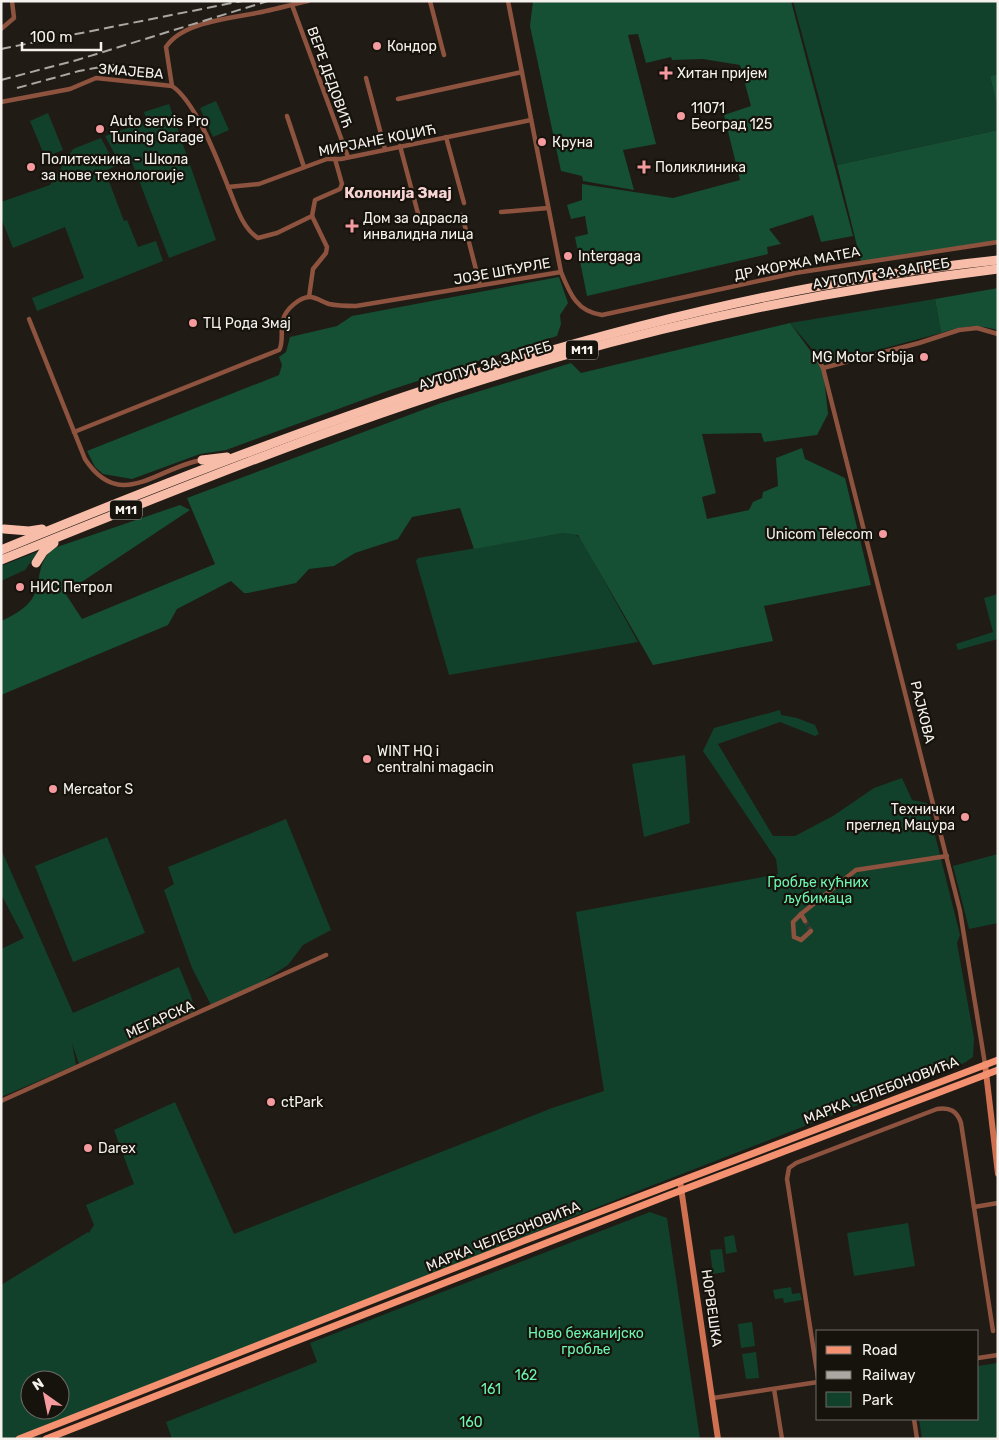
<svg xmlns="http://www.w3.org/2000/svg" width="999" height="1440" font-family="Rubik,sans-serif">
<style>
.green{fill:#12412b;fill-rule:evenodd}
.forest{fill:#154f34}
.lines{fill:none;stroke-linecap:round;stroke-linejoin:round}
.street-tunnel{stroke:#403b35;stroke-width:4.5;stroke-dasharray:4.5 2;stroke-linecap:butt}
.street{stroke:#8d533f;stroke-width:4.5}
.secondary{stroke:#cf7151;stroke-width:6}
.primary{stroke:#f39171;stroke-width:7}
.highway{stroke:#f8bda9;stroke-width:9}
.rail{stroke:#aba7a2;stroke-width:2;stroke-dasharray:10 5;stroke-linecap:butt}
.poi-dot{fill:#f59b9f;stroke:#16120c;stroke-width:2}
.labels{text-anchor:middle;stroke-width:4.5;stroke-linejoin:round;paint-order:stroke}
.shield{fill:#16120c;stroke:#b2aeaa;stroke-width:1}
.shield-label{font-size:12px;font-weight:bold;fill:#f5f1ed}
.poi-label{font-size:14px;fill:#f5f1ed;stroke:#16120c;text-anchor:start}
.street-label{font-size:14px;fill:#f5f1ed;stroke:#16120c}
.park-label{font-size:14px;fill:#6cf7b1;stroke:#16120c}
.neighbourhood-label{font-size:15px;font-weight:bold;fill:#f7d3d4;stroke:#16120c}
</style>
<rect width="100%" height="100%" fill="#201b15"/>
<g class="green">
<path d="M 793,1 L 998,1 L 998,74 L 990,76 L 998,111 L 998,130 L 837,165 Z"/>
<path d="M 216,101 L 229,130 L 213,137 L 200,108 Z"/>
<path d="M 169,104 L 216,240 L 169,258 L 131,160 L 120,164 L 105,136 L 147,121 L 144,112 Z"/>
<path d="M 48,113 L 63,150 L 45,157 L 30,121 Z"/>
<path d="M 101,138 L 116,166 L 105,171 L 124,221 L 127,220 L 138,247 L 156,241 L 163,261 L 37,311 L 32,298 L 84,278 L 65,227 L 13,248 L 1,218 L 1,202 L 50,185 L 73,149 Z"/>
<path d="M 935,299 L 941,333 L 825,364 L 790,323 Z"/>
<path d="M 564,533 L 574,533 L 581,539 L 638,642 L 449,675 L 416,561 L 418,558 Z"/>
<path d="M 39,551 L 25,570 L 1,581 L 1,566 Z"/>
<path d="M 998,594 L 998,639 L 958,650 L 956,644 L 993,632 L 984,598 Z"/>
<path d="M 780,710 L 781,715 L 797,718 L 815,725 L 819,734 L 815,736 L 780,722 L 718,744 L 773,836 L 795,836 L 833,816 L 874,788 L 902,778 L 912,800 L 927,803 L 960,935 L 957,943 L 974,1038 L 973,1057 L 964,1063 C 856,1107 747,1148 638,1191 C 430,1274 222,1360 12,1439 L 1,1439 L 1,1285 L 88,1232 L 89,1233 L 94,1225 L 86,1205 L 134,1184 L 114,1130 L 175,1102 L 234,1234 L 552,1108 L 604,1091 L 576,912 L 778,874 L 776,859 L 703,751 L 714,728 ZM 30,1380 L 60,1380 L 60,1410 L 30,1410 Z"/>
<path d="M 685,755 L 690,823 L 644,837 L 632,764 Z"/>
<path d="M 286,819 L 331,930 L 303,945 L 288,965 L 260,983 L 211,1005 L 192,968 L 164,890 L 174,884 L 168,867 Z"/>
<path d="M 107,837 L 145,933 L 73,962 L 35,866 Z"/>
<path d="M 1,849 L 73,1013 L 179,967 L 191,996 L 195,1011 L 79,1064 L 72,1043 L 76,1065 L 1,1097 L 1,949 L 24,938 L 1,894 Z"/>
<path d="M 998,854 L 998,923 L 969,929 L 953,866 Z"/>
<path d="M 650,1212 L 667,1218 L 700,1439 L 172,1439 L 166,1422 L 317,1362 L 310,1343 Z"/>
<path d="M 908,1223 L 915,1266 L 854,1276 L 847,1233 Z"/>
<path d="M 734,1235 L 737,1252 L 726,1254 L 724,1237 Z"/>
<path d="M 722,1249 L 725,1272 L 713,1274 L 710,1250 Z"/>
<path d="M 791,1287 L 792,1294 L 800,1293 L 802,1300 L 784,1303 L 783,1298 L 775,1299 L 773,1290 Z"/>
<path d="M 752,1322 L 755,1346 L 741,1348 L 738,1324 Z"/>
<path d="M 756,1352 L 759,1378 L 746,1379 L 742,1354 Z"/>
<path d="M 997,1363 L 998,1439 L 922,1439 L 919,1419 L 978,1419 L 978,1366 Z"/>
</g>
<g class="forest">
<path d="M 533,1 L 791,1 L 853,236 L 821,242 L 813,215 L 769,229 L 781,244 L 767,247 L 768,254 L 587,296 L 575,237 L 588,234 L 585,216 L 571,219 L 567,205 L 582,200 L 582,184 L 673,198 L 740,180 L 724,115 L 751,106 L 740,65 L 703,59 L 672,60 L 671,57 L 646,63 L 638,34 L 628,35 L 656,144 L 623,150 L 634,190 L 583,181 L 582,176 L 561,171 L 530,26 Z"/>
<path d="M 998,74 L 998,111 L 990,76 Z"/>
<path d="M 998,130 L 998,241 L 861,262 L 837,165 Z"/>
<path d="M 559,277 L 568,303 L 560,315 L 561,324 L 557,336 L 390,390 L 226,450 L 200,454 L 132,479 L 103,474 L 95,467 L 87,451 L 279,375 L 282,365 L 279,357 L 286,352 L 290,337 L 337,326 L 352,316 Z"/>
<path d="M 998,288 L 998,330 C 976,324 962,326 941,333 L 935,299 Z"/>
<path d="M 790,323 L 823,368 L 828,414 L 817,435 L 764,442 L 761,433 L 702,434 L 716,493 L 702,497 L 707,519 L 749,510 L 753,502 L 762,498 L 763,492 L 778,486 L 776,458 L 802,448 L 805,459 L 845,478 L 871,585 L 764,606 L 773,641 L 653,665 L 578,535 L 564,533 L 474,549 L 460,508 L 412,517 L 398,539 L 355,553 L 334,566 L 309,569 L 296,583 L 248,593 L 244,593 L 231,581 L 177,609 L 168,625 L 1,695 L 1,621 C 57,597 25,573 54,548 L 180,505 L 190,510 L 65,593 L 82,619 L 215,564 L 187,498 L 441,403 L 571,363 L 581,373 Z"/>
</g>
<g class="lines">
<path class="street-tunnel" d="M 805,921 L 811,931"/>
<g class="street">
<path d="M 430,1 L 444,55"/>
<path d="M 508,1 L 561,272 C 570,294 577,312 602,315 L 795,273 L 998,242"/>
<path d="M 292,5 L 348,157"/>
<path d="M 1,29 L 14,18 L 12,1"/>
<path d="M 366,78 L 385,149"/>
<path d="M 172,86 C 196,102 218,161 229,189 C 236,205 242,228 258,238 L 277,233 L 312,216 L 315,200 L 340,189 L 342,184 L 335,159"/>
<path d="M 172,86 L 166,47 C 183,20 238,18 266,11 C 280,8 294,4 308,1"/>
<path d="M 398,99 L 522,72"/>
<path d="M 1,102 L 70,89 L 96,78 L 172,86"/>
<path d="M 287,116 L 304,167"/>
<path d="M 446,137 L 464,203"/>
<path d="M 400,146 L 420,221"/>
<path d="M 228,187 L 259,184 L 327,159 L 341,159 L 531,120"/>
<path d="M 501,212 L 548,208"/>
<path d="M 462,215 L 480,285"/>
<path d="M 309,297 L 313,269 L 326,253 L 327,247 L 312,216"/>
<path d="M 29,319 L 85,459 C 120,513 158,467 202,460"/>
<path d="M 817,357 L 823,368 L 960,911 L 985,1064"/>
<path d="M 823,368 L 919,343 L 959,330 L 977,328 L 998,334"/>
<path d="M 74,432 L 279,350 C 284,343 280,330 283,320 C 285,310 300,296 311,297 C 317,298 323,302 329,304 C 338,306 347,306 356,306 L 561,272"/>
<path d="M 801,914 L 856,870 L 947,856"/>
<path d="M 805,921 L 801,914 L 793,922 L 794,937 L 801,940 L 811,931"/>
<path d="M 1,1101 L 326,955"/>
<path d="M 974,1207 L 998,1203"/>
<path d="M 978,1358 L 998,1355"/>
<path d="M 818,1378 L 787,1179 L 789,1168 L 796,1163 L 937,1109 C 950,1107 957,1111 961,1123 L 993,1331"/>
<path d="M 774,1389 L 782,1439"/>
<path d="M 713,1398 L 818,1382"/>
<path d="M 914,1419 L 917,1439"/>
</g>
<g class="secondary">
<path d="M 985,1064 L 998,1174"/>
<path d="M 680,1181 L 718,1439"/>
</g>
<g class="primary">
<path d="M 19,1439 L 523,1241 L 998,1060"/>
<path d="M 46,1439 L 669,1195 L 998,1070"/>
</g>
<g class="highway">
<path d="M 202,460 L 227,457"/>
<path d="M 4,529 L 29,531 L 42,529"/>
<path d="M 1,550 C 325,417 647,297 998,260"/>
<path d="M 1,560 C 185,486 370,410 562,356 C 705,315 850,287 998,269"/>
<path d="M 36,563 L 43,552 L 54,543"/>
</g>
<g class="rail">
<path d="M 1,49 L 242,1"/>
<path d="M 1,80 L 77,60 L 268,1"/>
<path d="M 17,88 L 79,71 L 118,64"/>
</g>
</g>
<g class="poi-dot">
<circle cx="377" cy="46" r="5"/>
<path d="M663.5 65.5h5v5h5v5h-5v5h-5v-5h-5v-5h5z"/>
<circle cx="681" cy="116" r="5"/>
<circle cx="100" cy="129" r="5"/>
<circle cx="542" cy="142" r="5"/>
<circle cx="31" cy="167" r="5"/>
<path d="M641.5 159.5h5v5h5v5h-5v5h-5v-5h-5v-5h5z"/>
<path d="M349.5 218.5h5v5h5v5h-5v5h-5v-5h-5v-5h5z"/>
<circle cx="568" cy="256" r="5"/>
<circle cx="193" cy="323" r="5"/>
<circle cx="924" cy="357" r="5"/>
<circle cx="883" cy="534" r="5"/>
<circle cx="20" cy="587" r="5"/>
<circle cx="367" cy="759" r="5"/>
<circle cx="53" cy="789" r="5"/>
<circle cx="965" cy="817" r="5"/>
<circle cx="271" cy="1102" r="5"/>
<circle cx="88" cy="1148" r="5"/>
</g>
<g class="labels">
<g class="shield">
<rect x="566" y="340.5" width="32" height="19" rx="4"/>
<rect x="110" y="500.5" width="32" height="19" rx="4"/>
</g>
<g class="shield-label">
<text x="582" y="354">M11</text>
<text x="126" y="514">M11</text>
</g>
<g class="poi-label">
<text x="387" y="51">Кондор</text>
<text x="677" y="78">Хитан пријем</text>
<text x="691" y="113">11071<tspan x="691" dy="16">Београд 125</tspan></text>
<text x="110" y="126">Auto servis Pro<tspan x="110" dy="16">Tuning Garage</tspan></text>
<text x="552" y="147">Круна</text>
<text x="41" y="164">Политехника - Школа<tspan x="41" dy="16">за нове технологоије</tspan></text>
<text x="655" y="172">Поликлиника</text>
<text x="363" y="223">Дом за одрасла<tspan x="363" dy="16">инвалидна лица</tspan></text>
<text x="578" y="261">Intergaga</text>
<text x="203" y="328">ТЦ Рода Змај</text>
<text x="914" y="362" text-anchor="end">MG Motor Srbija</text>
<text x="873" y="539" text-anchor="end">Unicom Telecom</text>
<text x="30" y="592">НИС Петрол</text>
<text x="377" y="756">WINT HQ i<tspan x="377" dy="16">centralni magacin</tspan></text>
<text x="63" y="794">Mercator S</text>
<text x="955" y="814" text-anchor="end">Технички<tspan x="955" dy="16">преглед Мацура</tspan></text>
<text x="281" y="1107">ctPark</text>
<text x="98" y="1153">Darex</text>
</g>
<g class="street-label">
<text transform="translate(131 71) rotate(5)" y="5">ЗМАЈЕВА</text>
<text transform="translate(330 77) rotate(70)" y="5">ВЕРЕ ДЕДОВИЋ</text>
<text transform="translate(377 140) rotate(-11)" y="5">МИРЈАНЕ КОЏИЋ</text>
<text transform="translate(797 263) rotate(-11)" y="5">ДР ЖОРЖА МАТЕА</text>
<text transform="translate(502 271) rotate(-10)" y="5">ЈОЗЕ ШЋУРЛЕ</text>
<text transform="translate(881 273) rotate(-9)" y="5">АУТОПУТ ЗА ЗАГРЕБ</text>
<text transform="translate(485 365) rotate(-17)" y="5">АУТОПУТ ЗА ЗАГРЕБ</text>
<text transform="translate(923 712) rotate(76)" y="5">РАЈКОВА</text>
<text transform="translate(160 1019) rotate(-24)" y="5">МЕГАРСКА</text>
<text transform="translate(881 1090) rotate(-21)" y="5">МАРКА ЧЕЛЕБОНОВИЋА</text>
<text transform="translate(503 1236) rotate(-22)" y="5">МАРКА ЧЕЛЕБОНОВИЋА</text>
<text transform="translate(712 1308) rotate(82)" y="5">НОРВЕШКА</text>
</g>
<g class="park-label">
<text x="818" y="887">Гробље кућних<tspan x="818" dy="16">љубимаца</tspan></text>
<text x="586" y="1338">Ново бежанијско<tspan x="586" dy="16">гробље</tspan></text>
<text x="526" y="1380">162</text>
<text x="491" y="1394">161</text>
<text x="471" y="1427">160</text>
</g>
<g class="neighbourhood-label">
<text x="398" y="198">Колонија Змај</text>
</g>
</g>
<rect width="999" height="1440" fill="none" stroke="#f5f1ed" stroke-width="5"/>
<rect x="816" y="1330" width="162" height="90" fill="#16120c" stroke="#6f6b66"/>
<rect x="826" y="1346" width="25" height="8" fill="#f39171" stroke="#6f6b66"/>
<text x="862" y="1355" font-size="15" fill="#f5f1ed">Road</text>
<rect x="826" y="1371" width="25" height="8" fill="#aba7a2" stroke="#6f6b66"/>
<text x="862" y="1380" font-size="15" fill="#f5f1ed">Railway</text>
<rect x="826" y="1392" width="25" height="15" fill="#12412b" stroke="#6f6b66"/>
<text x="862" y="1405" font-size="15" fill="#f5f1ed">Park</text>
<g transform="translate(45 1395) rotate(327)"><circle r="24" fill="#16120c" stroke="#6f6b66"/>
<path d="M0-4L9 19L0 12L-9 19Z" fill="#f59b9f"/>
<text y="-8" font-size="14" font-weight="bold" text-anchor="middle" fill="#f5f1ed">N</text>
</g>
<path d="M22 42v8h79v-8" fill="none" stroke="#f5f1ed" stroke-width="2.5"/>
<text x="30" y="42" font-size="15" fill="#f5f1ed" stroke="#16120c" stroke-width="4" paint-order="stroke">100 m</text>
</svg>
